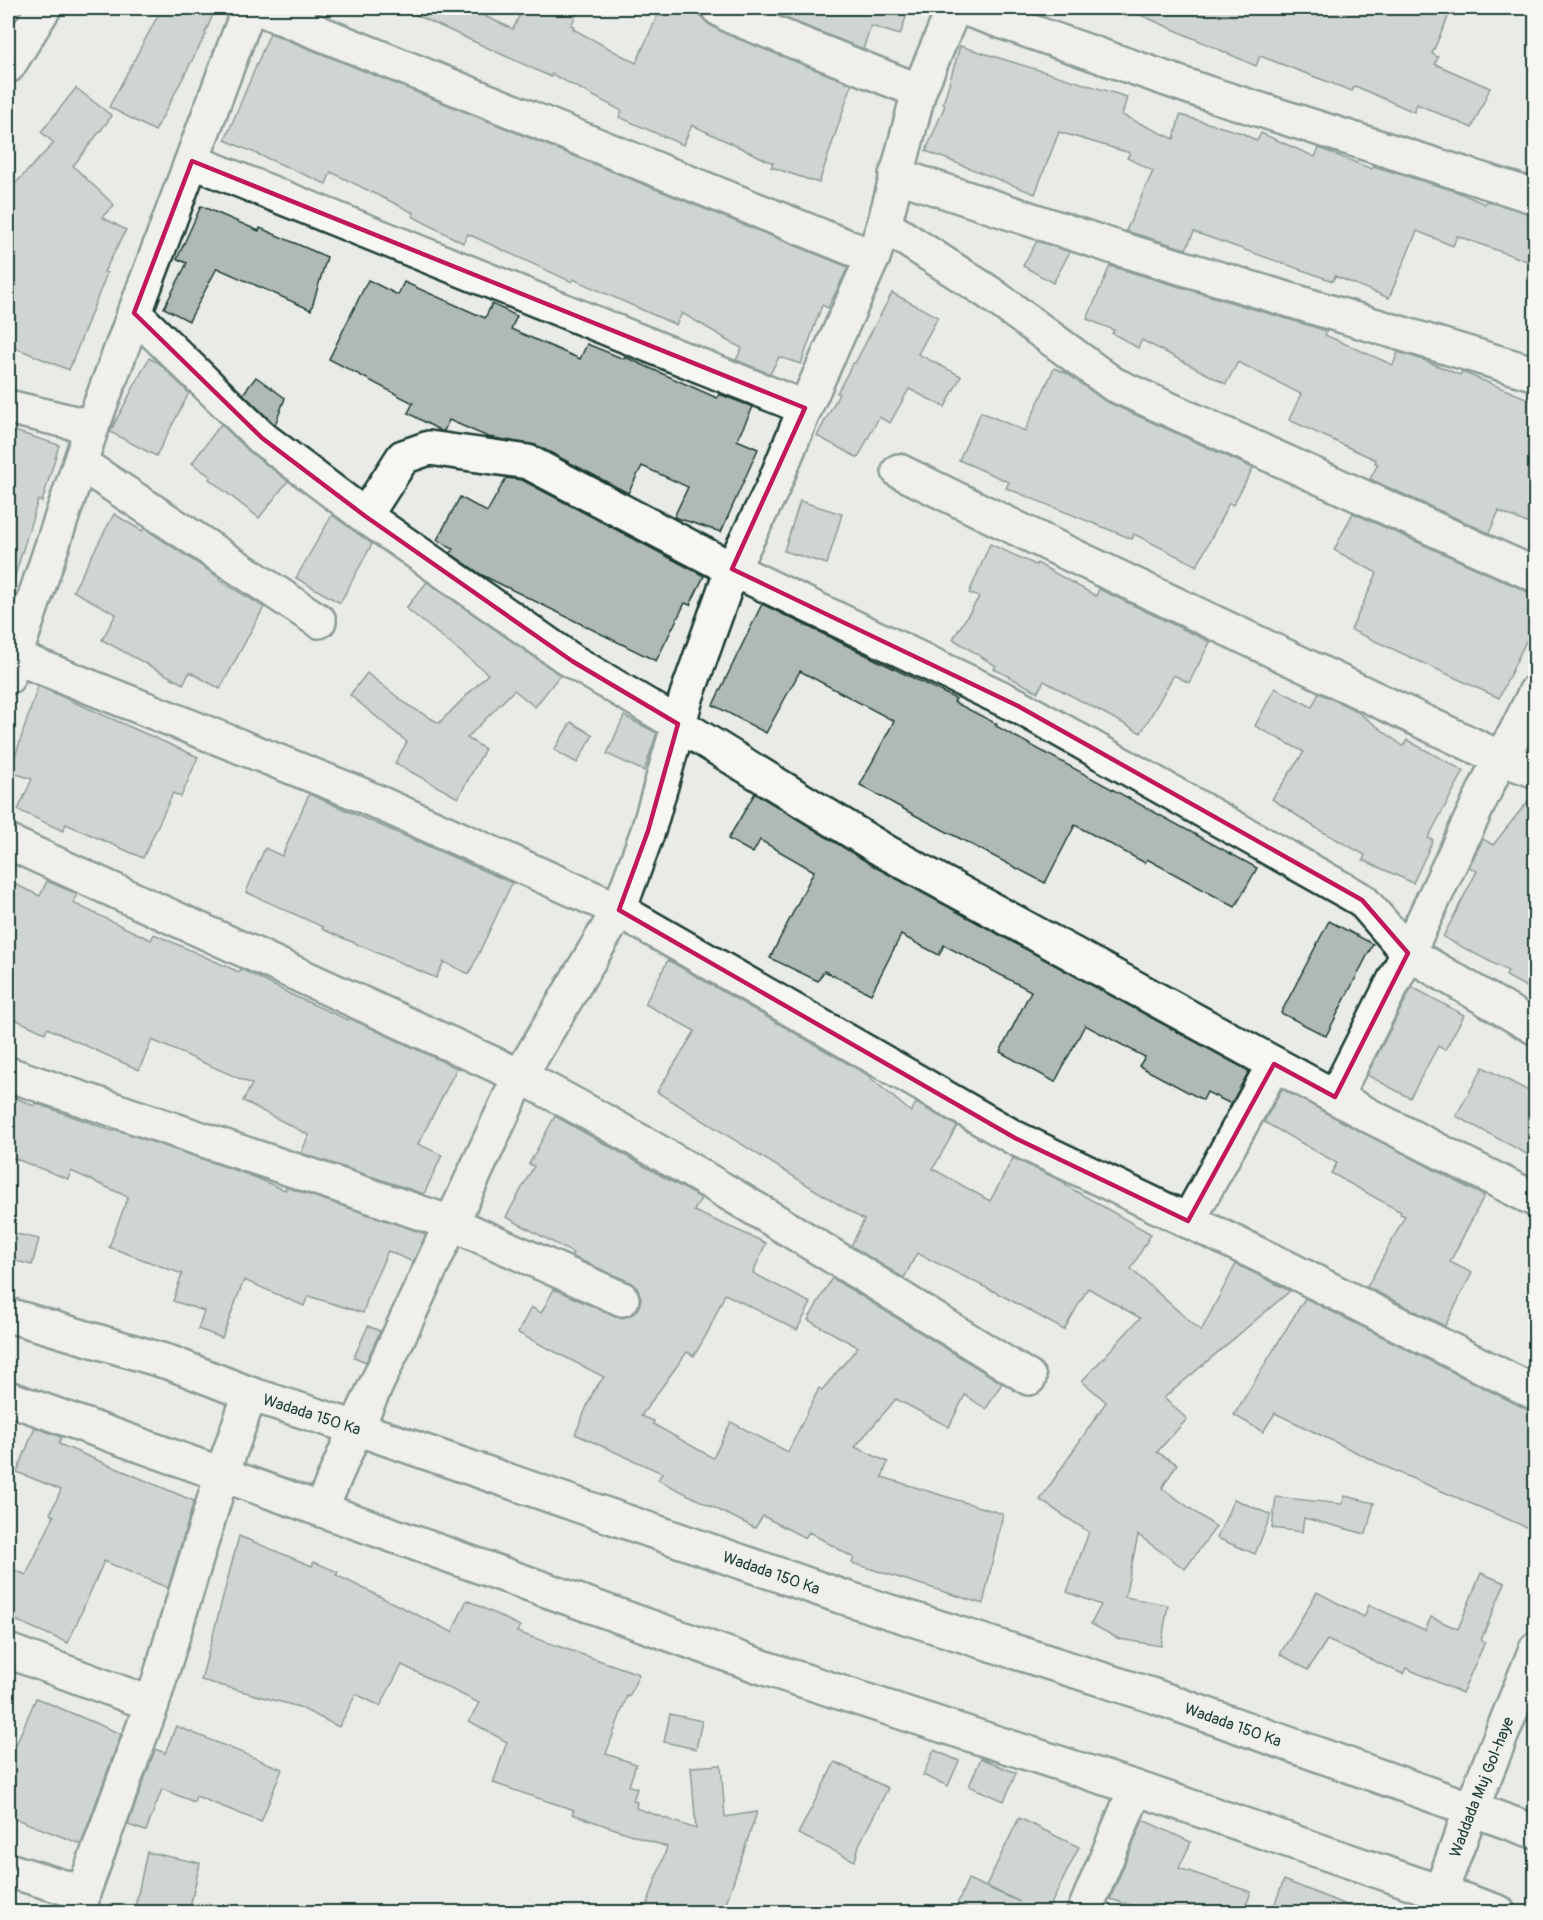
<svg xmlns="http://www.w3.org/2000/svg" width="1543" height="1920" font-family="Pangolin,sans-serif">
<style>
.building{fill:#b0bab5;stroke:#1f3d34;stroke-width:1.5}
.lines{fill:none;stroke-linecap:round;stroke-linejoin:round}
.street-casing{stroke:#1f3d34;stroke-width:38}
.secondary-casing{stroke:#1f3d34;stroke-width:38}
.street{stroke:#f6f6f2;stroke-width:33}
.secondary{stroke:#f6f6f2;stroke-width:33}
.marked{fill:none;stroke:#c2185b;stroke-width:4.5;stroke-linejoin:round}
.labels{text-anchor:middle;stroke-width:5;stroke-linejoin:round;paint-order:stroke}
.street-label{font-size:16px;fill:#1f3d34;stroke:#f6f6f2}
</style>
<rect width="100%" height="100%" fill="#e9ebe7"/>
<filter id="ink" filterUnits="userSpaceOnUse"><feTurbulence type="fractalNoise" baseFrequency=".0167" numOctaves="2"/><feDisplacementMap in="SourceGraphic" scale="12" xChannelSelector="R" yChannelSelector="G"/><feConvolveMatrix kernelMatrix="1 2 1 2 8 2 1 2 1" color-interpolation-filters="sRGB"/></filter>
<g filter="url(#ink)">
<g class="building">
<path d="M 162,8 L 216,8 L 205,33 L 206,34 L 155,131 L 109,107 Z"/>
<path d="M 401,8 L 467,8 L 513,29 L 523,8 L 580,8 L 571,25 L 574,26 L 573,29 L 636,63 L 661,8 L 681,8 L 702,17 L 708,24 L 726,34 L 852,84 L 819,183 L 771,167 L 773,163 L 692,125 L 683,145 L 619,117 L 622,111 L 552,74 L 551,77 Z"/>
<path d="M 760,8 L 909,8 L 900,35 L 871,26 L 863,49 Z"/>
<path d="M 1125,8 L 1452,8 L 1432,54 L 1438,57 L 1435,64 L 1490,88 L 1472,128 L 1417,104 L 1414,112 L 1355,86 L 1352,91 L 1260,56 L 1256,66 Z"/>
<path d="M 270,33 L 848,267 L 828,308 L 822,305 L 801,364 L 779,357 L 770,374 L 736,360 L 742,348 L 724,339 L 725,338 L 682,313 L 676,325 L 573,279 L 572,282 L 468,234 L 463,243 L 412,216 L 414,213 L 331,172 L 326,184 L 225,140 Z"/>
<path d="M 960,46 L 1127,97 L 1122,115 L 1174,139 L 1180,115 L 1242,133 L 1257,141 L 1261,133 L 1315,157 L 1319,148 L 1372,169 L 1373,166 L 1455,191 L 1485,204 L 1486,201 L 1536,215 L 1536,247 L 1530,262 L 1457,236 L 1453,246 L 1417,231 L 1389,298 L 1335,276 L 1333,281 L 1194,232 L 1186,249 L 1126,231 L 1153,171 L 1127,158 L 1130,153 L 1059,132 L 1035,194 L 926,151 L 945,105 L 943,104 Z"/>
<path d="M 76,88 L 112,116 L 73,166 L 114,205 L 102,217 L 126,230 L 104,272 L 107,273 L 69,370 L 8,345 L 8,191 L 54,143 L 41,132 Z"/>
<path d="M 201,206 L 259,231 L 260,228 L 327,257 L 311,310 L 217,268 L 189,321 L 164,308 L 187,263 L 177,259 Z"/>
<path d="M 1037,241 L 1070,252 L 1053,283 L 1023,266 Z"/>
<path d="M 1110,266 L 1327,331 L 1325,335 L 1393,365 L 1398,352 L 1426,361 L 1460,375 L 1462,372 L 1536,402 L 1536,527 L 1499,511 L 1489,533 L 1370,479 L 1378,464 L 1375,463 L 1376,460 L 1289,420 L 1301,394 L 1238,362 L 1226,384 L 1142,340 L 1138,348 L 1112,333 L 1114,330 L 1087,319 Z"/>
<path d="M 368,280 L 398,295 L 404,282 L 485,318 L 492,304 L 517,316 L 511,329 L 580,359 L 587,344 L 624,359 L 625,357 L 717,398 L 719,394 L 753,407 L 737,440 L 758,449 L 721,532 L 674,517 L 688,487 L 642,466 L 628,493 L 536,445 L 488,437 L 449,420 L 444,431 L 441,431 L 408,413 L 413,403 L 329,359 Z"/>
<path d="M 892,293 L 938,317 L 918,354 L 961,376 L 945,407 L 909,389 L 890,423 L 879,417 L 858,458 L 817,436 L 839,394 L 837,393 L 853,363 L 855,363 Z"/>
<path d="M 149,358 L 159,363 L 189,393 L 156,456 L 110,432 Z"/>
<path d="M 1054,368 L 1068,374 L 1105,401 L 1253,468 L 1233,505 L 1229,503 L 1197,566 L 1134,534 L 1132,539 L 1006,488 L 1009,482 L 959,460 L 981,412 L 1025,431 Z"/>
<path d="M 256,377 L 285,398 L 275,425 L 243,394 Z"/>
<path d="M 221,424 L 251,453 L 288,481 L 259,518 L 209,479 L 211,477 L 192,463 Z"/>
<path d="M 8,429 L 59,445 L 42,502 L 38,500 L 14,579 L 8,578 Z"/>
<path d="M 506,478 L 522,480 L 704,576 L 690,605 L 685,603 L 656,661 L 482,575 L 450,553 L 453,549 L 437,540 L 460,497 L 487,512 Z"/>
<path d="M 800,501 L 842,514 L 827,564 L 784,551 Z"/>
<path d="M 1353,513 L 1528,592 L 1536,593 L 1536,620 L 1499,698 L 1351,630 L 1377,573 L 1334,550 Z"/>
<path d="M 114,514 L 142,531 L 144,528 L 220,578 L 219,580 L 264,607 L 220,689 L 190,672 L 183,684 L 102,640 L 116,614 L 73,591 Z"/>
<path d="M 332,515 L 372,544 L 340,603 L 296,578 Z"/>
<path d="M 990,544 L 1036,565 L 1037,563 L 1096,596 L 1099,589 L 1210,642 L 1189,683 L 1174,675 L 1141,733 L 1044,681 L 1038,692 L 994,669 L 996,666 L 953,639 L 979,597 L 969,593 Z"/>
<path d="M 427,582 L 560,675 L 535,707 L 514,690 L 467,738 L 485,749 L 458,798 L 395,763 L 407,742 L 350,695 L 367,673 L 409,706 L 439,723 L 488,674 L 406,608 Z"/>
<path d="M 762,604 L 956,699 L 954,702 L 997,724 L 996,726 L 1257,868 L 1235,907 L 1147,859 L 1145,863 L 1075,825 L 1045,883 L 909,812 L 860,785 L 894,721 L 800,671 L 766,733 L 713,705 Z"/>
<path d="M 38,686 L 198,757 L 181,797 L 173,793 L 143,858 L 66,824 L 63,831 L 18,810 L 32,779 L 10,772 Z"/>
<path d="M 1275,688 L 1312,707 L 1319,693 L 1355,710 L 1403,746 L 1407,740 L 1464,771 L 1428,838 L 1433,840 L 1413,883 L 1363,860 L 1365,855 L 1316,828 L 1272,799 L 1304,752 L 1255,726 Z"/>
<path d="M 624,716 L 657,733 L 644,771 L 607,754 Z"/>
<path d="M 571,722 L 593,735 L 577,763 L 554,750 Z"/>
<path d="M 1536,791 L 1536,992 L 1506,976 L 1508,971 L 1443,937 L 1477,871 L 1469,867 L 1483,839 L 1493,845 Z"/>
<path d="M 755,793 L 877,868 L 1249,1071 L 1231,1104 L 1207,1092 L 1203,1100 L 1139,1066 L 1145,1057 L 1085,1025 L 1055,1082 L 1000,1052 L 1031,991 L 944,945 L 939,955 L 901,935 L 871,994 L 824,971 L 818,981 L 770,958 L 814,871 L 760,840 L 753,853 L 728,839 Z"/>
<path d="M 309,794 L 512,883 L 469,974 L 444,962 L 436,978 L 322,929 L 323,927 L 246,892 L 265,848 L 282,856 Z"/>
<path d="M 8,881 L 40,896 L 47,881 L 77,894 L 73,903 L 151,940 L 154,934 L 239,972 L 241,969 L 292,995 L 348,1020 L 349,1018 L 457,1068 L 418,1144 L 442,1155 L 424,1194 L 301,1153 L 309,1135 L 243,1101 L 252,1084 L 152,1040 L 139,1070 L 47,1028 L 45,1033 L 8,1016 Z"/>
<path d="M 1329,921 L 1373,944 L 1326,1036 L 1281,1013 Z"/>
<path d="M 668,960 L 866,1074 L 911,1112 L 916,1103 L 957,1126 L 933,1169 L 990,1201 L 1013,1158 L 1066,1183 L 1065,1185 L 1151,1234 L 1131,1269 L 1201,1331 L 1236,1264 L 1290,1291 L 1164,1398 L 1187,1419 L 1157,1452 L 1177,1464 L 1162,1488 L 1216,1527 L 1185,1569 L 1138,1535 L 1125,1597 L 1168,1605 L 1161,1646 L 1119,1639 L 1091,1624 L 1101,1605 L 1067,1592 L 1089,1532 L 1040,1500 L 1106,1402 L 1082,1381 L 1140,1318 L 1088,1288 L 1064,1330 L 1003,1296 L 917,1253 L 904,1278 L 851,1246 L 864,1220 L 657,1092 L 695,1031 L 645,1004 Z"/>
<path d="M 1412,987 L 1464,1015 L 1445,1050 L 1438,1046 L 1410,1098 L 1367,1075 Z"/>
<path d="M 1483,1067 L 1536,1095 L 1536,1159 L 1456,1116 Z"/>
<path d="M 1282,1089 L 1484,1196 L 1450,1262 L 1472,1273 L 1445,1326 L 1367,1287 L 1405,1216 L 1400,1214 L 1401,1212 L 1331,1173 L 1337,1163 L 1264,1122 Z"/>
<path d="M 8,1094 L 34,1106 L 35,1103 L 113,1131 L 114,1129 L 249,1175 L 285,1190 L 286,1187 L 426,1234 L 413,1262 L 388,1251 L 370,1291 L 363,1313 L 308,1296 L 304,1306 L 244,1280 L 222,1338 L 198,1329 L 204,1311 L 173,1301 L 182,1274 L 109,1247 L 128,1197 L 71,1171 L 68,1179 L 8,1156 Z"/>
<path d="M 555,1116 L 701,1198 L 694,1211 L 766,1243 L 753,1273 L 811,1303 L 797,1330 L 725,1294 L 708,1332 L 694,1356 L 687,1352 L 641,1416 L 654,1421 L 653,1424 L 713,1458 L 731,1422 L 788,1452 L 819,1388 L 822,1390 L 858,1347 L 808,1320 L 832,1278 L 1002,1383 L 986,1409 L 965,1395 L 949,1427 L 896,1399 L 855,1447 L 888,1462 L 882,1477 L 1003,1514 L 983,1604 L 852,1563 L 854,1558 L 809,1532 L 805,1538 L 763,1516 L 755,1528 L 658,1480 L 662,1473 L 575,1434 L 594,1390 L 604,1377 L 518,1333 L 531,1307 L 541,1313 L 554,1289 L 614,1316 L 623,1318 L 633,1314 L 639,1306 L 641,1298 L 637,1288 L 630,1282 L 571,1256 L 573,1253 L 506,1217 L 534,1166 L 529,1164 Z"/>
<path d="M 8,1232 L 39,1239 L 32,1265 L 8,1259 Z"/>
<path d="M 1305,1298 L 1528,1410 L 1536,1411 L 1536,1507 L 1526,1527 L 1397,1472 L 1275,1413 L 1263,1432 L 1234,1415 Z"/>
<path d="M 368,1326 L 380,1331 L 366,1362 L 354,1357 Z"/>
<path d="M 35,1427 L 61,1437 L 59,1444 L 194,1501 L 168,1588 L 104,1561 L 68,1643 L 8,1617 L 8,1567 L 26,1575 L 54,1516 L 50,1514 L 61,1490 L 17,1472 Z"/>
<path d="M 1345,1496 L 1374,1503 L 1366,1534 L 1304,1518 L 1302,1532 L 1272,1528 L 1276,1497 L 1342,1504 Z"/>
<path d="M 1234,1499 L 1271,1515 L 1255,1554 L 1217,1538 Z"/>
<path d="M 239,1536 L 312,1566 L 314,1562 L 338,1572 L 336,1575 L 452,1632 L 467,1600 L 520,1626 L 517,1632 L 639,1674 L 629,1697 L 627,1696 L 606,1754 L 636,1764 L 629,1786 L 637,1788 L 633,1801 L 637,1802 L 636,1808 L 696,1829 L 691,1767 L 721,1765 L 725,1817 L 757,1812 L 723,1912 L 660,1912 L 646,1908 L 667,1847 L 572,1814 L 574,1810 L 493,1783 L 507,1742 L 469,1721 L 479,1703 L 402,1665 L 380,1706 L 356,1694 L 339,1727 L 299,1707 L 201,1680 Z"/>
<path d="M 1481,1573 L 1505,1583 L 1481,1640 L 1485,1642 L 1462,1693 L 1406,1668 L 1403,1674 L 1327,1640 L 1308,1670 L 1280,1654 L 1317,1592 L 1364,1617 L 1369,1605 L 1425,1630 L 1431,1617 L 1458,1629 Z"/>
<path d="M 36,1698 L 121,1734 L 81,1844 L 8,1816 L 8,1763 Z"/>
<path d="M 670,1714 L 702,1721 L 696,1749 L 664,1742 Z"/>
<path d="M 176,1726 L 282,1769 L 261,1822 L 196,1796 L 194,1802 L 162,1789 L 146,1831 L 128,1825 L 155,1749 L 165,1753 Z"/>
<path d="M 934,1750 L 959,1761 L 948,1786 L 923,1775 Z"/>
<path d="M 981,1758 L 1016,1773 L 1004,1801 L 969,1786 Z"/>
<path d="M 835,1762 L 888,1788 L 859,1845 L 855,1861 L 798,1834 Z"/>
<path d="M 1019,1818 L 1079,1847 L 1047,1912 L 954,1912 L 968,1879 L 1020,1902 L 986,1886 Z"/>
<path d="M 1143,1820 L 1191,1842 L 1179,1868 L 1251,1892 L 1244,1912 L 1154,1912 L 1110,1899 Z"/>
<path d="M 147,1852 L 200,1863 L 189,1912 L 134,1912 Z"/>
<path d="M 1284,1880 L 1361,1911 L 1361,1912 L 1299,1912 L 1275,1903 Z"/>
</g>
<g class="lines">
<defs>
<g id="street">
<path d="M 258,8 L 873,257"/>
<path d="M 718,8 L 733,17 L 919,91"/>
<path d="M 963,8 L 1207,93 L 1536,197"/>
<path d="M 8,66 L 44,8"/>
<path d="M 192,161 L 805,408"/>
<path d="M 896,175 L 1117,248 L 1536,374"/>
<path d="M 884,225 L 988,292 L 1113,384 L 1536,575"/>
<path d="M 134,313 L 262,438 L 365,516 L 572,661 L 678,724 L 886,852 L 1370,1116 L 1536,1200"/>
<path d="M 8,407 L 92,427"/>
<path d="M 80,463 L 319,621"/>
<path d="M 899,471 L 1061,550 L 1500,758 L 1536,771"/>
<path d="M 365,516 L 403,457 L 429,448 L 528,462 L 732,569 L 1018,706 L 1362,900 L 1408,953 L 1536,1028"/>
<path d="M 15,657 L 357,793 L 619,910 L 1015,1138 L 1287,1268 L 1536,1393"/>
<path d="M 8,677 L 92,427 L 249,8"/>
<path d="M 8,842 L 520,1076 C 695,1167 861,1274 1029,1378"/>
<path d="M 8,1074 L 451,1223 L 622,1299"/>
<path d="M 1335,1097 L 1408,953 L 1500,758 L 1515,734 L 1536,691"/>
<path d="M 1188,1221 L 1274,1064"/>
<path d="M 321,1509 L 356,1428 L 520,1076 L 619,910 L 648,831 L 687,695 L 732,569 L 772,489 L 805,408 L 873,257 L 884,225 L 919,91 L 954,8"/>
<path d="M 8,1651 L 152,1704"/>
<path d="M 8,1870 L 83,1893"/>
<path d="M 80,1912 L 83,1893 L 152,1704 L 222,1474 L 250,1394"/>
<path d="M 1084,1912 L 1136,1788"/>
<path id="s1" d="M 1433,1912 L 1471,1810 L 1536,1649"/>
</g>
<g id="secondary">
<path id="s2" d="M 8,1315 L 171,1363 L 250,1394 L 356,1428 L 840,1596 L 1151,1695 L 1536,1832"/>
<path d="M 8,1398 L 768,1669 L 1136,1788 L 1498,1912"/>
</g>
</defs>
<use href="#street" class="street-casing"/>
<use href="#secondary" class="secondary-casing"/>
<use href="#street" class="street"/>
<use href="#secondary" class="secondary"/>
</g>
</g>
<path d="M0 0H1543V1920H0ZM 192,161 L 805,408 L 732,569 L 1018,706 L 1362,900 L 1408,953 L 1335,1097 L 1274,1064 L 1188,1221 L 1015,1138 L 619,910 L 648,831 L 678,724 L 572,661 L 365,516 L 262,438 L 134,313 Z" fill="#e9ebe7" fill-opacity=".55" fill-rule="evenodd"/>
<path class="marked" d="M 192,161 L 805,408 L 732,569 L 1018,706 L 1362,900 L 1408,953 L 1335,1097 L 1274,1064 L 1188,1221 L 1015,1138 L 619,910 L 648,831 L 678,724 L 572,661 L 365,516 L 262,438 L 134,313 Z"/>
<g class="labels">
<g class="street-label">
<text dy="6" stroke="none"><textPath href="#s2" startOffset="320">Wadada 150 Ka</textPath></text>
<text dy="6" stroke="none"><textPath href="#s2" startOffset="806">Wadada 150 Ka</textPath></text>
<text dy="6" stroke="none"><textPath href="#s2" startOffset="1292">Wadada 150 Ka</textPath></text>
<text dy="6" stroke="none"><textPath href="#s1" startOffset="134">Waddada Muj Gol-haye</textPath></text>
</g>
</g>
<rect width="1543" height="1920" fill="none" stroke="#f6f6f2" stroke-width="30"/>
<rect x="15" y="15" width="1513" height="1890" fill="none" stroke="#1f3d34" stroke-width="2" filter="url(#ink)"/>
</svg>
